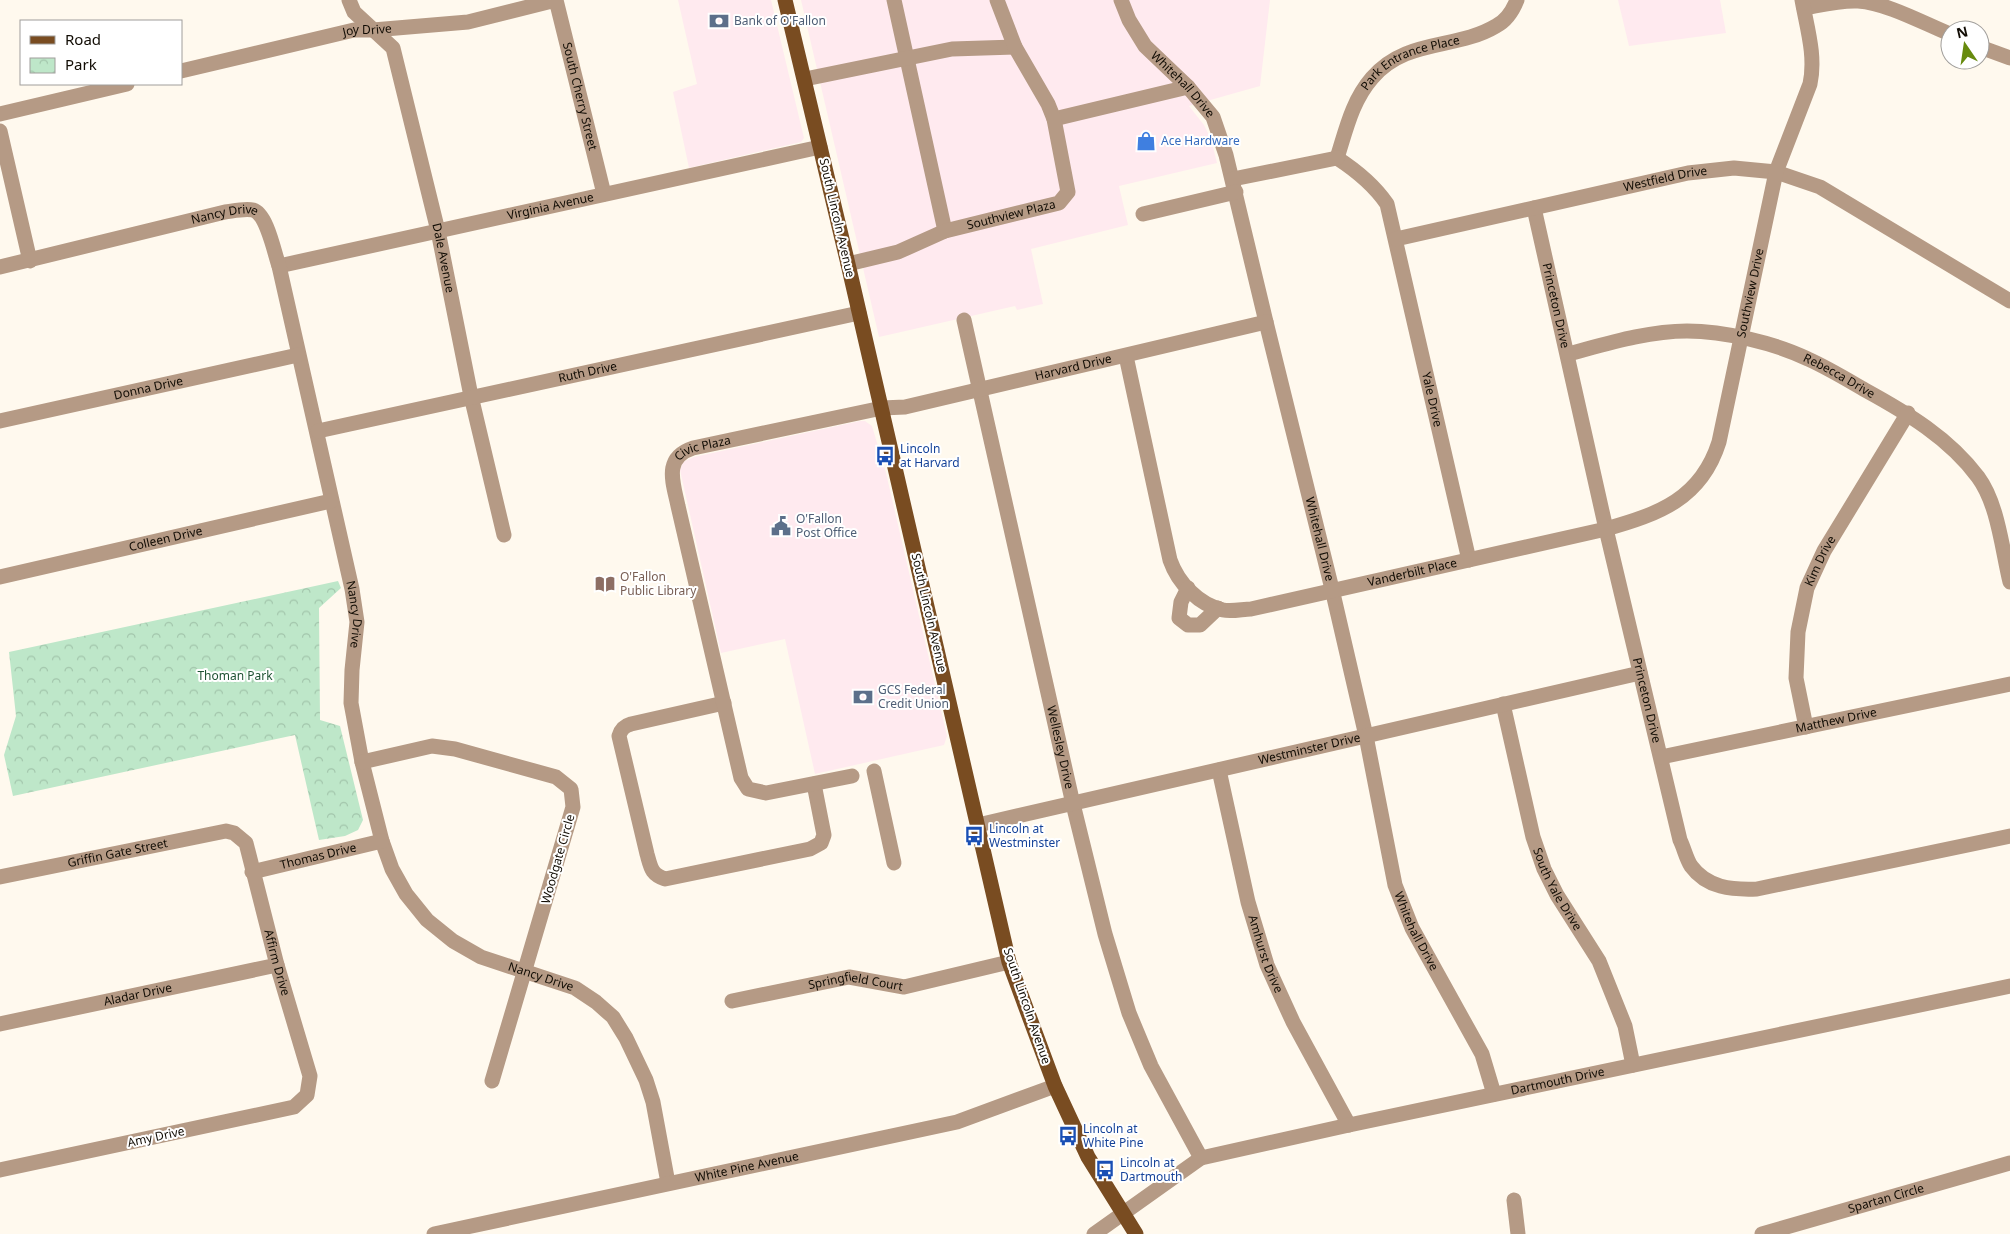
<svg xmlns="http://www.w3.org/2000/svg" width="2010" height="1234" font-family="'Noto Sans',sans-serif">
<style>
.commercial{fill:#ffeaef}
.park{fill:url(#park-crowns)}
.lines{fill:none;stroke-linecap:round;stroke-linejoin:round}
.minor{stroke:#b59a85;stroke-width:15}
.major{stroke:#794c21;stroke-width:15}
.labels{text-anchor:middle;stroke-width:4;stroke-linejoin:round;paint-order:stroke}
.service-label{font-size:12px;fill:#4e5e75;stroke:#fff;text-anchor:start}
.street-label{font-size:12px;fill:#110c04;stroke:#fff}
.shop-label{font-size:12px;fill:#366cbe;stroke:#fff;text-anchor:start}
.transit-label{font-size:12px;fill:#164399;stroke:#fff;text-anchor:start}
.education-label{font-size:12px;fill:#785e54;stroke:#fff;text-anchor:start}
.park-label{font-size:12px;fill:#205334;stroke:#fff}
</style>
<defs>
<pattern id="park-crowns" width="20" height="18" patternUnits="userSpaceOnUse" patternTransform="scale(1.25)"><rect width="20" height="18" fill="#bee7c9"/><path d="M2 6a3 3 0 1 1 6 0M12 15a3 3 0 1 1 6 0" fill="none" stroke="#a2c5ab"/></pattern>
</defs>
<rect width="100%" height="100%" fill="#fff9ee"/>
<g class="commercial">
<path d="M 678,0 L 771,0 L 804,138 L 801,142 L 689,168 L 673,92 L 697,84 Z"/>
<path d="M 801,0 L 1270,0 L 1260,86 L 1189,106 L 1204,125 L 1211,139 L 1217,163 L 1119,186 L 1128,225 L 1031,249 L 1043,304 L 1017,310 L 1015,306 L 879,337 Z"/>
<path d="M 1618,0 L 1720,0 L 1726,33 L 1629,46 Z"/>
<path d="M 860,421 L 865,421 L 872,426 L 886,473 L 947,736 L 944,745 L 815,774 L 785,639 L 721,653 L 680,470 L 683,462 L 694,457 Z"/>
</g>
<path class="park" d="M 338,581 L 341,588 L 319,608 L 320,720 L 340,726 L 363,820 L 358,830 L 345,836 L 319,840 L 295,735 L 13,796 L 4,755 L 16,716 L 9,652 Z"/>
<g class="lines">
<g class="minor">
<path id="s1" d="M 349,0 L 354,12 L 393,48 L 438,231 L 471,396 L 504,535"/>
<path d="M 894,0 L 945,231"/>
<path id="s2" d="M 1121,0 L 1129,20 L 1145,46 L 1188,87 L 1213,117 L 1226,155 L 1266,322 L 1332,589 L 1366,736 L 1395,885 L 1412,928 L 1482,1054 L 1494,1094"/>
<path d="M 1804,8 C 1821,5 1840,0 1858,1 C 1887,3 1923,23 1950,34"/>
<path d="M 1980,47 L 2010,58"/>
<path id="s3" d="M 181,71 L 354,30 L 373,30 L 468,22 L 556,0 L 604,194"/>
<path d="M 805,79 L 952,49 L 1015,47"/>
<path d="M 0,114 L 127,84"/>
<path d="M 1054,119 L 1188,87"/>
<path d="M 0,131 L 30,261"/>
<path id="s4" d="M 1337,158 C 1357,171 1374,185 1387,204 L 1469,560"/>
<path id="s5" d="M 1337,158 C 1346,130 1352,101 1372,78 C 1406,38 1456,50 1496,26 C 1506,21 1513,10 1517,0"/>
<path d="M 1233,179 L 1337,158"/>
<path id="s6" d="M 1534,208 L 1606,529 L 1680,840 C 1684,848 1686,858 1691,866 C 1707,888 1732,890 1757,889 L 2010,836"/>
<path d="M 1143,214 L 1236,192"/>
<path id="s7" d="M 1396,239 L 1688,173 L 1734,168 L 1776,172 L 1820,187 L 2010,301"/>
<path id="s8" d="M 848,264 L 898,252 L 945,231 L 1059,203 L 1068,192 L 1054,119 L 1048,104 L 1015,47 L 997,0"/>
<path id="s9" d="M 279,266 L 820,147"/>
<path id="s10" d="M 0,267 L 225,212 C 233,211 245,208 253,210 C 267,214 274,252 279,266 L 352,589 L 357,622 L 352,670 L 351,703 L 362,762 L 382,841 L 392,869 L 406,894 L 427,920 L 453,941 L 481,957 L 575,988 L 596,1002 L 613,1017 L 626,1038 L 646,1080 L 653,1102 L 668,1183"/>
<path id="s11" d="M 964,320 L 1073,804 L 1105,934 L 1129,1013 L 1151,1066 L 1201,1158"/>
<path id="s12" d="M 1568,354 C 1606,344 1647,331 1687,331 C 1724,331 1775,343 1808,359 C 1828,368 1846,379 1865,390 C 1907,413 1949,438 1978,477 C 1998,504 2002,549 2010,582"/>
<path id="s13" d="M 1126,356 L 1170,560 C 1178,583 1199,605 1223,610 C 1232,612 1243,609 1251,609 L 1606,529 C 1659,514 1701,499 1719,442 L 1776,172 L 1810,84 C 1816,56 1807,28 1802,0"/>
<path id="s14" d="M 0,421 L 298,355"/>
<path id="s15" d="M 318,431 L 859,313"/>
<path id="s16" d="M 0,577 L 331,501"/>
<path d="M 1188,588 L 1181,602 L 1179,618 L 1188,625 L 1200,625 L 1218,608"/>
<path d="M 724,703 L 631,724 C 624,726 621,729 619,736 L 647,854 C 651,868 651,874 665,879 L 810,849 L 821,843 L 824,835 L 814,784"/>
<path id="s17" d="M 1503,704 L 1533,837 L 1544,869 L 1557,895 L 1599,961 L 1625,1026 L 1633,1065"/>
<path id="s18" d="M 1806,727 L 1796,678 L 1798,632 L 1807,588 L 1824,551 L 1908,413"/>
<path id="s19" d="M 1661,757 L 2010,684"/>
<path d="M 362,762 L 432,746 L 455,749 L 556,777 L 571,789 L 573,807 L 492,1081"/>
<path id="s20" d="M 1219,770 L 1248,902 L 1267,965 L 1293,1022 L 1349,1125"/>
<path d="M 874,771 L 894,863"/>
<path id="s21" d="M 852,776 L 766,793 L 748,789 L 741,778 L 678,506 C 673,482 663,458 693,448 L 882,408 L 905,407 L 1266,322"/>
<path id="s22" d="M 978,825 L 1640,673"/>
<path id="s23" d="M 252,872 L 382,841"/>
<path id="s24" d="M 0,877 L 226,831 L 234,833 L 246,843 L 277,965 L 310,1076 L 307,1095 L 294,1107 L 0,1170"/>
<path id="s25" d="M 732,1001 L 849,977 L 904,987 L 1009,962"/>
<path id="s26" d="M 0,1024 L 277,965"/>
<path d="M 1514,1200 L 1518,1234"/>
<path id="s27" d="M 434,1234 L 957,1122 L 1055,1086"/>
<path id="s28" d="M 1094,1234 L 1201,1158 L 1349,1125 L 2010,986"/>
<path id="s29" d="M 1762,1234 L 2010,1163"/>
</g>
<path class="major" d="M 785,0 L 848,264 L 1009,962 L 1055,1086 L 1088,1157 L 1136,1234"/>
</g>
<defs>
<symbol id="bank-bare" viewBox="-9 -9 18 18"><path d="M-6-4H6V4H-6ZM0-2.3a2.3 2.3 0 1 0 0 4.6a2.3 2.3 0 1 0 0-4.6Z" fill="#5c6f8a" stroke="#fff" stroke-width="2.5" paint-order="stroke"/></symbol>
<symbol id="shop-bare" viewBox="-9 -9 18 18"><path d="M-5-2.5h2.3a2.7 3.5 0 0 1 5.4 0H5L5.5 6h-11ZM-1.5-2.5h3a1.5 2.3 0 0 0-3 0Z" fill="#3f7fe0" stroke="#fff" stroke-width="2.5" paint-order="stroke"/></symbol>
<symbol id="bus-bare" viewBox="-9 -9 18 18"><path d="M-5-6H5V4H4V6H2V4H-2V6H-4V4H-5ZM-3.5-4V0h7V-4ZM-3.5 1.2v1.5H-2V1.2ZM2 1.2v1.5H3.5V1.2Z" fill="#1a4fb4" stroke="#fff" stroke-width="2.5" paint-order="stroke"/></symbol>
<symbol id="civic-bare" viewBox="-9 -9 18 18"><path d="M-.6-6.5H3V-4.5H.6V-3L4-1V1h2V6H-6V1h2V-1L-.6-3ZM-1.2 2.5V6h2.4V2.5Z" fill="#5c6f8a" stroke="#fff" stroke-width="2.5" paint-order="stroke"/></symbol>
<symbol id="library-bare" viewBox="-9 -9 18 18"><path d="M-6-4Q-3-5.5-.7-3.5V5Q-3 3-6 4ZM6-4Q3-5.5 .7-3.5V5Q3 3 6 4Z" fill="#8d6e63" stroke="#fff" stroke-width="2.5" paint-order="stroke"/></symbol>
</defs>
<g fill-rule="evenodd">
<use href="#bank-bare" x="705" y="7" width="28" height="28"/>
<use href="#shop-bare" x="1132" y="127" width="28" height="28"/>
<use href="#bus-bare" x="871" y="442" width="28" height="28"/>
<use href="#civic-bare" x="767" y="512" width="28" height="28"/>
<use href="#library-bare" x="591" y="570" width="28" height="28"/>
<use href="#bank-bare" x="849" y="683" width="28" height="28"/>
<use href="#bus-bare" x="960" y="822" width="28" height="28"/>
<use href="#bus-bare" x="1054" y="1122" width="28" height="28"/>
<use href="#bus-bare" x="1091" y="1156" width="28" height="28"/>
</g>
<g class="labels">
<g class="service-label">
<text x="734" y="25">Bank of O'Fallon</text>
<text x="796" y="523">O'Fallon<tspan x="796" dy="14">Post Office</tspan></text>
<text x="878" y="694">GCS Federal<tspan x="878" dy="14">Credit Union</tspan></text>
</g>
<g class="street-label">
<text dy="4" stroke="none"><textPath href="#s3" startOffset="191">Joy Drive</textPath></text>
<text dy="4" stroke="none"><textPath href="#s5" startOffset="130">Park Entrance Place</textPath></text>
<text dy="4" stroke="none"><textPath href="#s2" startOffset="106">Whitehall Drive</textPath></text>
<text dy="4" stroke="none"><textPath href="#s3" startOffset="482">South Cherry Street</textPath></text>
<text dy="4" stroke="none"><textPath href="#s7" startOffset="276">Westfield Drive</textPath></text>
<text dy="4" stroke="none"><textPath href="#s9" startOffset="278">Virginia Avenue</textPath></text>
<text dy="4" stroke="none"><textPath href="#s8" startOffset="171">Southview Plaza</textPath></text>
<text transform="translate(837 218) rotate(77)" y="4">South Lincoln Avenue</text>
<text dy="4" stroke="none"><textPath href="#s10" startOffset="231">Nancy Drive</textPath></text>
<text dy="4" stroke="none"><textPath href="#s1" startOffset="282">Dale Avenue</textPath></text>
<text dy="4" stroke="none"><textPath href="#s13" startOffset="979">Southview Drive</textPath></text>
<text dy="4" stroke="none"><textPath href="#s6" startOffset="100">Princeton Drive</textPath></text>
<text dy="4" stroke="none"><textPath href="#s21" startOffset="856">Harvard Drive</textPath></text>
<text dy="4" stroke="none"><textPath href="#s15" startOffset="276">Ruth Drive</textPath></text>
<text dy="4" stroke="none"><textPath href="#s12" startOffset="282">Rebecca Drive</textPath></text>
<text dy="4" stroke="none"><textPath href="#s14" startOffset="152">Donna Drive</textPath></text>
<text dy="4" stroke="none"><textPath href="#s4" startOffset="269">Yale Drive</textPath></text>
<text dy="4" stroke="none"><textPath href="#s21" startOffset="476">Civic Plaza</textPath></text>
<text dy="4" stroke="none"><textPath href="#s16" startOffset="170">Colleen Drive</textPath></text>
<text dy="4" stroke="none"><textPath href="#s2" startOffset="586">Whitehall Drive</textPath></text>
<text dy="4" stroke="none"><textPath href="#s18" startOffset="171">Kim Drive</textPath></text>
<text dy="4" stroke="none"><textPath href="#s13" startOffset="478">Vanderbilt Place</textPath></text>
<text transform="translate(929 613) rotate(77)" y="4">South Lincoln Avenue</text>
<text dy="4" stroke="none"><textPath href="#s10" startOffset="680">Nancy Drive</textPath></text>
<text dy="4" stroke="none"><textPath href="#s6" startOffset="505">Princeton Drive</textPath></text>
<text dy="4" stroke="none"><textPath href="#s19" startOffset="179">Matthew Drive</textPath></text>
<text dy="4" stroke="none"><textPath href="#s11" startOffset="438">Wellesley Drive</textPath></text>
<text dy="4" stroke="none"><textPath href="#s22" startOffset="340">Westminster Drive</textPath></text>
<text dy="4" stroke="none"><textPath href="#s24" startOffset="120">Griffin Gate Street</textPath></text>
<text dy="4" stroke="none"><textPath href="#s23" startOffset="68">Thomas Drive</textPath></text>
<text transform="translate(558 859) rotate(-74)" y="4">Woodgate Circle</text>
<text dy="4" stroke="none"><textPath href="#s17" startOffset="194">South Yale Drive</textPath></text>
<text dy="4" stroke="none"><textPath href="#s2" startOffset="991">Whitehall Drive</textPath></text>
<text dy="4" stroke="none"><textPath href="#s20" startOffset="190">Amhurst Drive</textPath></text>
<text dy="4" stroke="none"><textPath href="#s24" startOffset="378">Affirm Drive</textPath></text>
<text dy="4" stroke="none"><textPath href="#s10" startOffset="1131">Nancy Drive</textPath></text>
<text dy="4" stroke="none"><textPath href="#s25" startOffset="126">Springfield Court</textPath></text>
<text dy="4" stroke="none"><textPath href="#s26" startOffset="141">Aladar Drive</textPath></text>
<text transform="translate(1027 1006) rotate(71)" y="4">South Lincoln Avenue</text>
<text dy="4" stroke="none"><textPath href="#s28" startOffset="496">Dartmouth Drive</textPath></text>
<text transform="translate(156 1137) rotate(-12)" y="4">Amy Drive</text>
<text dy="4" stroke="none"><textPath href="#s27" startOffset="320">White Pine Avenue</textPath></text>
<text dy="4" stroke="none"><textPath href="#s29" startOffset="129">Spartan Circle</textPath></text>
</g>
<g class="shop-label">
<text x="1161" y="145">Ace Hardware</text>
</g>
<g class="transit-label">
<text x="900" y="453">Lincoln<tspan x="900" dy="14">at Harvard</tspan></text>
<text x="989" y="833">Lincoln at<tspan x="989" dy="14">Westminster</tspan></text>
<text x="1083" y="1133">Lincoln at<tspan x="1083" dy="14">White Pine</tspan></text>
<text x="1120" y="1167">Lincoln at<tspan x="1120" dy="14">Dartmouth</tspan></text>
</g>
<g class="education-label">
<text x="620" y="581">O'Fallon<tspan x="620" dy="14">Public Library</tspan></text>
</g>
<g class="park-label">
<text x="235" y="680">Thoman Park</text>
</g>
</g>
<rect x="20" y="20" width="162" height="65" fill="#ffffff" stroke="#a09e9b"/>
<rect x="30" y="36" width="25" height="8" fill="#794c21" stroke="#a09e9b"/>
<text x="65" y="45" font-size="15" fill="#110c04">Road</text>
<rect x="30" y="58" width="25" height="15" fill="url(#park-crowns)" stroke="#a09e9b"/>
<text x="65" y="70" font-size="15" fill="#110c04">Park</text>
<g transform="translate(1965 45) rotate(347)"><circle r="24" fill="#ffffff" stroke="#a09e9b"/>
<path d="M0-4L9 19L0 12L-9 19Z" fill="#678a0e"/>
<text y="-8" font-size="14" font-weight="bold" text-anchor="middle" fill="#110c04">N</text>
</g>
</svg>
